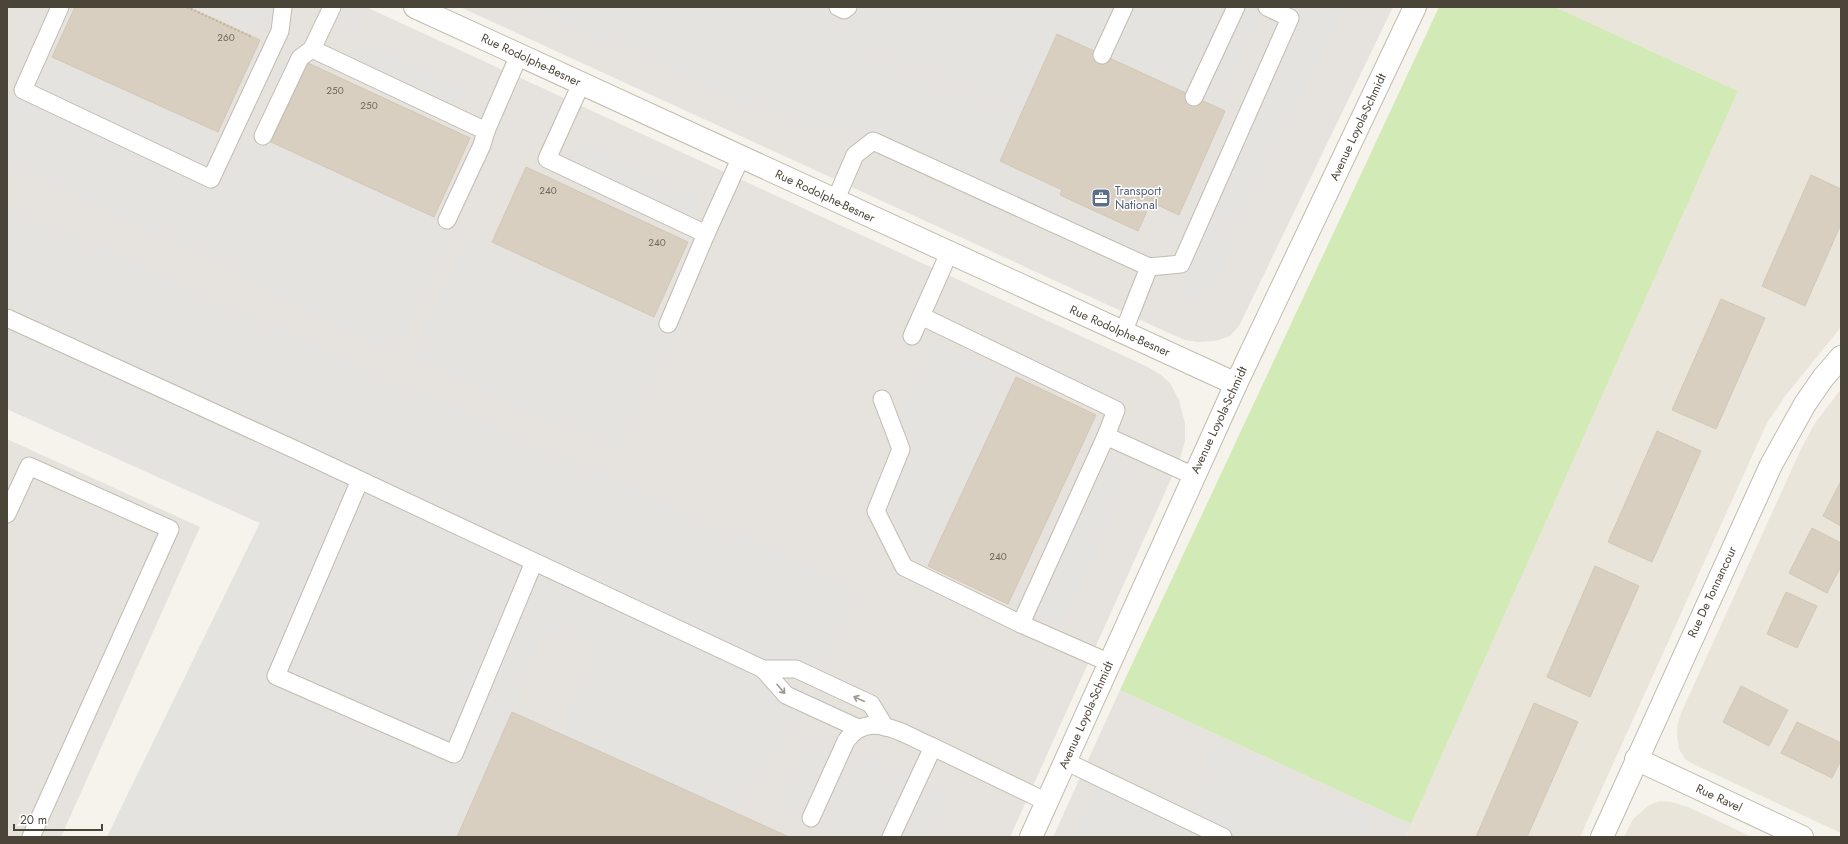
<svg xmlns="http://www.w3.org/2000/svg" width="1848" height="844" font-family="Jost,sans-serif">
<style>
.residential{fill:#eae5da}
.industrial{fill:#e6e2dd}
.green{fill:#d2eab5}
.parking{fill:#e5e3e0}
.building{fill:#d8cfc1;stroke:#d3c7b4}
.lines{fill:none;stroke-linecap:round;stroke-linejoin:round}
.service-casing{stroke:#c2bbae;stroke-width:19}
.minor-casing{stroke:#c2bbae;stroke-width:24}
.path{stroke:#c4b79f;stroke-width:2.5;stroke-dasharray:2 2;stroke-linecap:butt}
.service{stroke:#fff;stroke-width:17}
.minor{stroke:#fff;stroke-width:22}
.oneway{stroke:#9c9892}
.labels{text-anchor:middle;stroke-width:3;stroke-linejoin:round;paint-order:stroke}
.number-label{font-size:10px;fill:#6e675b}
.street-label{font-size:12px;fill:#4b4439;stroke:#fff}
.service-label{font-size:12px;fill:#4e5e75;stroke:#fff;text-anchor:start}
</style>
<rect width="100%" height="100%" fill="#f6f3ec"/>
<g class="residential">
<path d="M 1555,7 L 1841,7 L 1841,327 L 1786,395 L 1767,423 L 1580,837 L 1405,837 L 1738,91 Z"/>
<path d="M 1841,389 L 1841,833 L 1693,764 L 1685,759 L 1679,749 L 1677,736 L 1677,726 L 1682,711 L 1801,449 L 1815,423 Z"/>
<path d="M 1659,801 L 1671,802 L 1688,807 L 1752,837 L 1624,837 L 1633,819 L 1648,806 Z"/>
</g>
<g class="industrial">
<path d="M 7,7 L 366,7 L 1148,367 L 1161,375 L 1170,383 L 1179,400 L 1185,423 L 1185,441 L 1180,459 L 1010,837 L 107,837 L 260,523 L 7,409 Z"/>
<path d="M 460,7 L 1393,7 L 1239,326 L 1230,336 L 1215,341 L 1197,342 L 1185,340 L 1169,333 Z"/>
<path d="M 7,439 L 200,527 L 61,837 L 7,837 Z"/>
<path d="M 1120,690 L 1411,824 L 1405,837 L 1053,837 Z"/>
</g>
<path class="green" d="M 1439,7 L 1555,7 L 1738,91 L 1411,824 L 1120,690 Z"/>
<g class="parking">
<path d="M 229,7 L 283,7 L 269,36 L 225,16 Z"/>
<path d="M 332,7 L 354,7 L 363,25 L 353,30 L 357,38 L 346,43 L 331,9 Z"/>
<path d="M 528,7 L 1263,7 L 1219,108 L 1057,34 L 1022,112 L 866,47 L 864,50 L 1019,117 L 993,175 L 997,176 L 1003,163 L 1062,190 L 1054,208 L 1079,218 L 1085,207 L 1143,232 L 1130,258 L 834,125 L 833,120 L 824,138 Z"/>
<path d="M 1267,7 L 1343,7 L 1242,226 L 1205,209 L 1289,18 Z"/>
<path d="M 363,43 L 473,94 L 446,112 L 336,60 Z"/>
<path d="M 52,57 L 218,132 L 198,173 L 224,187 L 250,130 L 434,217 L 464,228 L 395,354 L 195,251 L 7,164 L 7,96 L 12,86 L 33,95 Z"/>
<path d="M 577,140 L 693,194 L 706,234 L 578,174 L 573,147 Z"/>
<path d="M 7,205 L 339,356 L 863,591 L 821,681 L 796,670 L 786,695 L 809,705 L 801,725 L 731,811 L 558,733 L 595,650 L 546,627 L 512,712 L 457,837 L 107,837 L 260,523 L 7,409 Z"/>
<path d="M 1200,218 L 1239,234 L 1213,288 L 1204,295 L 1196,299 L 1187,299 L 1172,290 Z"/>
<path d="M 473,230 L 492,242 L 681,330 L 621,455 L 412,356 Z"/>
<path d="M 931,342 L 1016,377 L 928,566 L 895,550 L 876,511 L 901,449 L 892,425 Z"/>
<path d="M 1099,450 L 1134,468 L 1062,626 L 1027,610 Z"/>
<path d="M 809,732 L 951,799 L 934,837 L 837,837 L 797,819 L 800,810 L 777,800 Z"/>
<path d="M 1217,740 L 1371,816 L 1362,837 L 1076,837 L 1102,779 L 1184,818 Z"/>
</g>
<g class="building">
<path d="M 75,7 L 187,7 L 260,40 L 218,132 L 52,57 Z"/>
<path d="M 1057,34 L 1225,111 L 1179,215 L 1151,202 L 1138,231 L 1060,195 L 1062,190 L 1000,161 Z"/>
<path d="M 308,63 L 470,138 L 434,217 L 271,142 Z"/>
<path d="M 526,167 L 688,242 L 654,317 L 492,242 Z"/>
<path d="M 1811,175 L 1841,189 L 1841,224 L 1805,306 L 1762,286 Z"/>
<path d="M 1721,299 L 1765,318 L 1716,429 L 1672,410 Z"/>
<path d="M 1016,377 L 1096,415 L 1008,604 L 928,566 Z"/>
<path d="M 1657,431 L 1701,451 L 1652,562 L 1608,542 Z"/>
<path d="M 1841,481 L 1841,526 L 1823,516 Z"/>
<path d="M 1812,528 L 1841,543 L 1841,566 L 1827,593 L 1789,573 Z"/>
<path d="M 1595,566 L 1639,586 L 1590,697 L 1547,677 Z"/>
<path d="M 1786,592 L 1817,606 L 1797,648 L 1767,634 Z"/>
<path d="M 1741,686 L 1788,710 L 1769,746 L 1723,722 Z"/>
<path d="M 1534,703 L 1578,722 L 1527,837 L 1476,837 Z"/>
<path d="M 512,712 L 657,777 L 789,837 L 457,837 Z"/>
<path d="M 1797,722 L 1841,743 L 1841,760 L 1832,778 L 1781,753 Z"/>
</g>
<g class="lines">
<defs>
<g id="service">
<path d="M 60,7 L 23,90 L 211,179 L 280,31 L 283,7"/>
<path d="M 332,7 L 312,49 L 486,131 L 519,55"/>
<path d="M 838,7 L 844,10 L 848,7"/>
<path d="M 1102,55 L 1124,7"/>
<path d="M 581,84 L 547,159 L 706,234 L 741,157"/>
<path d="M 1194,97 L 1236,7"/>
<path d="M 263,136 L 300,58 L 312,49"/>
<path d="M 835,201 L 855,155 L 873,141 L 1149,267 L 1123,333"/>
<path d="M 447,220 L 482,145 L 486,131"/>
<path d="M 949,253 L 921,316 L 1116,410 L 1106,436"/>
<path d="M 1149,267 L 1181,264 L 1290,18 L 1267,7"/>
<path d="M 7,318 L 296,450 L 763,669"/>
<path d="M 668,324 L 706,234"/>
<path d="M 912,336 L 921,316"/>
<path d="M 882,399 L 901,449 L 876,511 L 904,567 L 1021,624"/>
<path d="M 360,480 L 276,676 L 454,754 L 534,562"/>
<path d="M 7,514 L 29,466 L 170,529 L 31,837"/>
<path d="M 1110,663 L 1021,624 L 1027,610 L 1106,436 L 1194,476"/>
<path d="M 858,728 L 786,695 L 763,669 L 796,669 L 871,704 L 885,727"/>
<path d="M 1065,761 L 1223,837"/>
<path d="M 811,818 L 846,741 C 868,708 905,735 933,747"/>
<path d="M 891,837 L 933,747 L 1047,802"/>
</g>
<g id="minor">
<path d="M 415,7 L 1236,384"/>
<path d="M 1636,759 L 1802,837"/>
<path d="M 1031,837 L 1236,384 L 1415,7"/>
<path d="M 1602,837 L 1771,465 L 1805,404 L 1823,378 L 1841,357"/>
</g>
</defs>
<use href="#service" class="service-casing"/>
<use href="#minor" class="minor-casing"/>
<path class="path" d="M 187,7 L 252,37"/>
<use href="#service" class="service"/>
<use href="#minor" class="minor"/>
</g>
<defs><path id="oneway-shaft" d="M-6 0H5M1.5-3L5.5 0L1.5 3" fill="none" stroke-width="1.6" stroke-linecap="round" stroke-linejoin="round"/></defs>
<g class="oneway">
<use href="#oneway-shaft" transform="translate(781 689) rotate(49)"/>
<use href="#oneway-shaft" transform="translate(859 699) rotate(-155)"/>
</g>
<defs>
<symbol id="office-square" viewBox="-11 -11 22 22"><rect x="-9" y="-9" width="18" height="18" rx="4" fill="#5c6f8a" stroke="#fff"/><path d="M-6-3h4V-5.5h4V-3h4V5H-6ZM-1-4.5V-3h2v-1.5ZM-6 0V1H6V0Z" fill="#fff"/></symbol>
</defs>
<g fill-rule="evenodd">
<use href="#office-square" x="1090" y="187" width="22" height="22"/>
</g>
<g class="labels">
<g class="number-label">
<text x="226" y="41">260</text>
<text x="335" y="94">250</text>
<text x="369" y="109">250</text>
<text x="548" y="194">240</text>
<text x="657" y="246">240</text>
<text x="998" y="560">240</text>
</g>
<g class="street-label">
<text transform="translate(531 60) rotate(25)" y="4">Rue Rodolphe-Besner</text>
<text transform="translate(1358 127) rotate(-65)" y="4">Avenue Loyola-Schmidt</text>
<text transform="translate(825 196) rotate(25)" y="4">Rue Rodolphe-Besner</text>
<text transform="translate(1120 331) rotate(24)" y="4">Rue Rodolphe-Besner</text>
<text transform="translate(1219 420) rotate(-65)" y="4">Avenue Loyola-Schmidt</text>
<text transform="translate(1712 592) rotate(-65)" y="4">Rue De Tonnancour</text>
<text transform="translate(1086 715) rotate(-66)" y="4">Avenue Loyola-Schmidt</text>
<text transform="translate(1719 798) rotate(25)" y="4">Rue Ravel</text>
</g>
<g class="service-label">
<text x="1115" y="195">Transport<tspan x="1115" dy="14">National</tspan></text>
</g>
</g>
<rect width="1848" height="844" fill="none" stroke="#4b4439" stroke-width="16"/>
<path d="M14 824v6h88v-6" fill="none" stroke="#4b4439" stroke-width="2"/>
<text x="20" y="824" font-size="12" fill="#4b4439" stroke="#ffffff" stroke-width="3" paint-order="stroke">20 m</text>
</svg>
